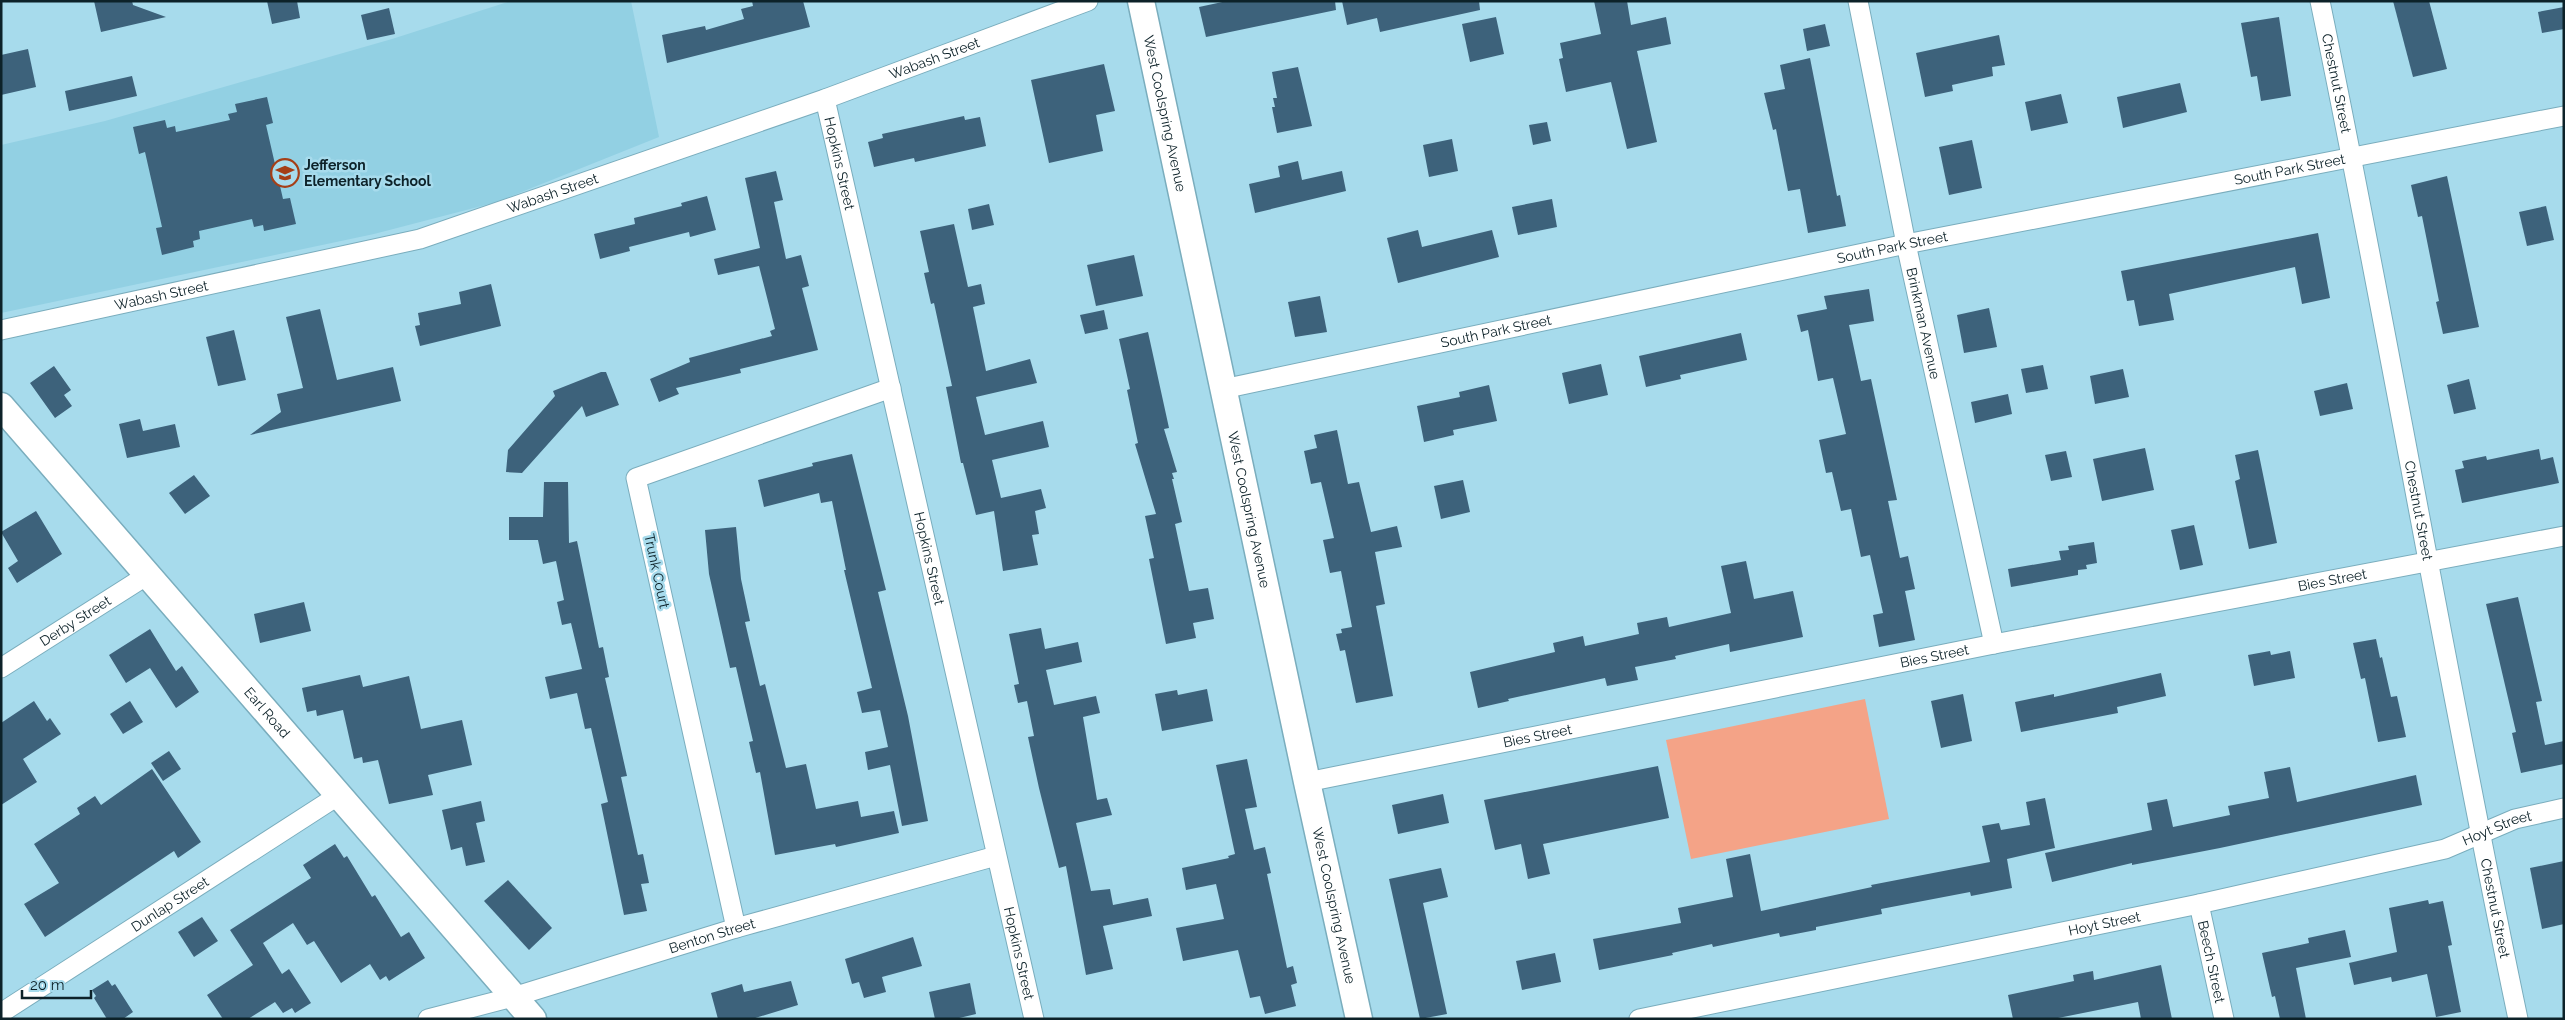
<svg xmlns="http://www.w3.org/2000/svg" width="2565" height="1020" font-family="Raleway,sans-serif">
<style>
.built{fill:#92d0e3}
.green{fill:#f4a387}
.building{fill:#3d627b}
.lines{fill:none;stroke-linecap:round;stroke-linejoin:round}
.street-casing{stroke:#7aadbd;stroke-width:21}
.secondary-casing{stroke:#7aadbd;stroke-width:29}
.street{stroke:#fff;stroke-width:19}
.secondary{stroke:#fff;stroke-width:26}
.labels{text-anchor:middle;stroke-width:5;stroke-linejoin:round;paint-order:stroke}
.street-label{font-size:14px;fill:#0d2229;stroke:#a7dbec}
.poi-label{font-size:14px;font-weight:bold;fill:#0d2229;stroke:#a7dbec;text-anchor:start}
</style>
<rect width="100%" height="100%" fill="#a7dbec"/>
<path class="built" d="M 511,1 L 631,1 L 659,137 L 497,202 L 374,234 L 1,313 L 1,145 L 105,121 L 392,39 Z"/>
<path class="green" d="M 1865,699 L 1889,819 L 1691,859 L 1666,740 Z"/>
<g class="building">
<path d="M 94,1 L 132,1 L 133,5 L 166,17 L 101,32 Z"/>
<path d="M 267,1 L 297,1 L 300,18 L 272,24 Z"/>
<path d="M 752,1 L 803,1 L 810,27 L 667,63 L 662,35 L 705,26 L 706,30 L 744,19 L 741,9 L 753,6 Z"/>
<path d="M 1227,1 L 1335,1 L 1336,10 L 1206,37 L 1199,7 Z"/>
<path d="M 1342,1 L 1479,1 L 1480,10 L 1380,32 L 1377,18 L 1347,25 Z"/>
<path d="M 1594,1 L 1627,1 L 1631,25 L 1666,17 L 1671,44 L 1637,51 L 1657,142 L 1627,149 L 1611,82 L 1566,92 L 1559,59 L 1563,58 L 1560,43 L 1601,34 Z"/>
<path d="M 2393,1 L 2429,1 L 2447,69 L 2413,77 Z"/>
<path d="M 2564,7 L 2564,29 L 2542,33 L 2538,12 Z"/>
<path d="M 389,8 L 395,34 L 367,40 L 361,15 Z"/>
<path d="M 1496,17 L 1504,54 L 1470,62 L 1462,24 Z"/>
<path d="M 2279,17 L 2291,96 L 2261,101 L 2257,76 L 2251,77 L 2241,23 Z"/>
<path d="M 1825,24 L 1830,46 L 1807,51 L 1803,29 Z"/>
<path d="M 1999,35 L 2005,65 L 1992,67 L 1993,76 L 1952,85 L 1953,91 L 1925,97 L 1916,53 Z"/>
<path d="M 28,49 L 36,87 L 1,95 L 1,55 Z"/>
<path d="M 1810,58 L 1837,196 L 1840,195 L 1846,226 L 1808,233 L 1800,189 L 1788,191 L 1776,129 L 1773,130 L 1764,93 L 1785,89 L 1780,65 Z"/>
<path d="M 1104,64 L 1115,111 L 1096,115 L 1103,151 L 1049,163 L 1031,80 Z"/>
<path d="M 1298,67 L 1312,126 L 1277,133 L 1272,107 L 1275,107 L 1273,98 L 1277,98 L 1272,72 Z"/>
<path d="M 132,76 L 137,96 L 69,111 L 65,91 Z"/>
<path d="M 2180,83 L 2187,112 L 2123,128 L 2117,97 Z"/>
<path d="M 2061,94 L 2068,123 L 2031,131 L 2025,102 Z"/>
<path d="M 267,97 L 273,123 L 266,125 L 283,199 L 290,198 L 296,224 L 264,231 L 263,225 L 254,227 L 252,219 L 199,231 L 200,239 L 193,241 L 194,247 L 162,255 L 156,228 L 162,227 L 145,152 L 139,154 L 133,127 L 165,120 L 167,128 L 175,126 L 176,132 L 230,120 L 228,114 L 237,112 L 235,104 Z"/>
<path d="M 964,116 L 965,120 L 980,117 L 986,146 L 915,162 L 914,158 L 874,167 L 868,142 L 883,138 L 882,134 Z"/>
<path d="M 1547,122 L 1551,141 L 1533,145 L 1529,125 Z"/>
<path d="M 1452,139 L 1458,171 L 1429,177 L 1423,145 Z"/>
<path d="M 1972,140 L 1982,188 L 1949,195 L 1939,147 Z"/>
<path d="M 1298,161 L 1302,180 L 1342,171 L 1346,191 L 1255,213 L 1249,184 L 1280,177 L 1278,166 Z"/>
<path d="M 776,171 L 783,200 L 774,202 L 786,259 L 801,255 L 809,286 L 802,288 L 818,350 L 740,369 L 741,373 L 676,388 L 679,394 L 659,402 L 650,379 L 690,362 L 689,358 L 772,336 L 770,331 L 775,329 L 759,266 L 718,275 L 714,259 L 760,248 L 745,178 Z"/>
<path d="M 2447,176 L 2479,327 L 2443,334 L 2436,302 L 2439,301 L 2422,216 L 2418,217 L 2411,185 Z"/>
<path d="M 707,196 L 716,230 L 690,237 L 689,232 L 629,247 L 630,251 L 600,259 L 594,234 L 635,224 L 634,218 L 682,206 L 681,203 Z"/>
<path d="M 1552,199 L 1557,227 L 1518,235 L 1512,207 Z"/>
<path d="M 989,204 L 994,225 L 972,230 L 968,209 Z"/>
<path d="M 2546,206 L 2554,240 L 2527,246 L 2519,212 Z"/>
<path d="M 954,224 L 968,287 L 981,284 L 985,304 L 973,307 L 986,371 L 1030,359 L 1037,383 L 976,397 L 985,435 L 1043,421 L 1049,447 L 992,460 L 1001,498 L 1041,489 L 1046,508 L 1035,511 L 1039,534 L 1032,535 L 1038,565 L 1003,571 L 994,511 L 976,515 L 963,463 L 961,463 L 946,387 L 952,386 L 934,303 L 931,304 L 924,273 L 929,272 L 920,231 Z"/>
<path d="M 1418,230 L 1422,247 L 1492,230 L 1499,257 L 1398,283 L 1387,238 Z"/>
<path d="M 2318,233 L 2330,298 L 2302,304 L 2295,267 L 2169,294 L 2174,320 L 2139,326 L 2134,300 L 2127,301 L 2121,271 Z"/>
<path d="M 1134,255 L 1143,296 L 1096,306 L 1087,265 Z"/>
<path d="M 491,284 L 501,326 L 420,346 L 415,326 L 420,325 L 418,313 L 461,304 L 459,292 Z"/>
<path d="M 1869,289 L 1874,321 L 1849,325 L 1861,381 L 1871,379 L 1897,500 L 1888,501 L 1900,558 L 1908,556 L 1915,589 L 1905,591 L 1915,640 L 1879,647 L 1873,615 L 1883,613 L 1870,555 L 1861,557 L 1851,509 L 1841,511 L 1832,472 L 1826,473 L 1819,440 L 1846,434 L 1833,378 L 1818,381 L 1808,330 L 1801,332 L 1797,315 L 1827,309 L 1824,296 Z"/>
<path d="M 1320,296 L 1327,332 L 1295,337 L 1288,302 Z"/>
<path d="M 1989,308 L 1997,347 L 1964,353 L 1957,315 Z"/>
<path d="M 320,309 L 337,380 L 393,367 L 401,401 L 250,435 L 281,412 L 277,394 L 303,388 L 286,317 Z"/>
<path d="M 1104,310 L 1108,329 L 1085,334 L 1080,315 Z"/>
<path d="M 234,330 L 246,380 L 218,386 L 206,337 Z"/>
<path d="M 1148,332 L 1169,428 L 1164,429 L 1177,472 L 1172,473 L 1174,479 L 1172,479 L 1182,522 L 1175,524 L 1189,591 L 1208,588 L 1214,619 L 1193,623 L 1196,638 L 1166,644 L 1149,559 L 1154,558 L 1145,516 L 1156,514 L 1135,444 L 1138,443 L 1127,390 L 1130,389 L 1119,339 Z"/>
<path d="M 1741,333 L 1747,360 L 1680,375 L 1681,379 L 1646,387 L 1639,356 Z"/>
<path d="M 1601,364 L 1608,395 L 1569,404 L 1562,373 Z"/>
<path d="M 2043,365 L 2048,389 L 2026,393 L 2021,369 Z"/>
<path d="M 54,366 L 71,390 L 64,395 L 72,406 L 55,418 L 30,383 Z"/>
<path d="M 2123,369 L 2129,397 L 2095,404 L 2090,376 Z"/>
<path d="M 601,372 L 606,372 L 619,405 L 586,417 L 582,406 L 522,473 L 506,472 L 508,450 L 555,396 L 553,391 Z"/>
<path d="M 2469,379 L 2476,409 L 2454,414 L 2447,385 Z"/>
<path d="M 2347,383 L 2353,409 L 2320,416 L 2314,391 Z"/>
<path d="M 1489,385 L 1497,421 L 1453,430 L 1454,435 L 1424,442 L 1417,406 L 1460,397 L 1459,392 Z"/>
<path d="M 2008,394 L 2012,414 L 1975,423 L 1971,402 Z"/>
<path d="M 140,419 L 143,431 L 175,424 L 180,447 L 127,458 L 119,424 Z"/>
<path d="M 1337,430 L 1348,484 L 1359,482 L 1371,532 L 1397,526 L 1402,547 L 1375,552 L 1385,604 L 1376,606 L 1393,696 L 1356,703 L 1345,650 L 1340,651 L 1336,634 L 1342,633 L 1341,629 L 1352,627 L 1341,571 L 1330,573 L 1323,540 L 1334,538 L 1321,482 L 1311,484 L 1304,451 L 1317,448 L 1314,435 Z"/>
<path d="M 2145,448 L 2154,490 L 2102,501 L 2093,459 Z"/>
<path d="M 2539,449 L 2541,460 L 2553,457 L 2559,483 L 2462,503 L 2455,470 L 2464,468 L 2462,461 L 2486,456 L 2487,460 Z"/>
<path d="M 2258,450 L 2277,543 L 2249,549 L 2235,481 L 2240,479 L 2235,455 Z"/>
<path d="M 2066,451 L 2072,477 L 2051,481 L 2045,455 Z"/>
<path d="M 852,454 L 886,590 L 878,592 L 908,716 L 928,821 L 902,826 L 890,765 L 868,770 L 865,752 L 888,747 L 880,710 L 862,713 L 857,692 L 872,688 L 844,570 L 846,570 L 832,501 L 821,503 L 819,493 L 764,507 L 758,480 L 813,466 L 812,463 Z"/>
<path d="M 194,475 L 210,496 L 185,514 L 169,493 Z"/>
<path d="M 1463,480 L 1470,512 L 1441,519 L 1434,486 Z"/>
<path d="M 544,482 L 568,482 L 569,543 L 577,541 L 599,648 L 603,647 L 609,677 L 605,678 L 627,776 L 621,777 L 638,855 L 643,854 L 649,883 L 641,884 L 647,911 L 624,915 L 601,804 L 608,802 L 591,728 L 585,729 L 577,693 L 550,699 L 545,677 L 582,669 L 571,623 L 562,625 L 557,602 L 564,600 L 556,561 L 543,564 L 538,540 L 509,540 L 509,517 L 543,517 Z"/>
<path d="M 36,511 L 62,554 L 17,583 L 8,568 L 18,561 L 1,532 Z"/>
<path d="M 2194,525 L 2203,565 L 2180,570 L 2171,530 Z"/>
<path d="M 736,527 L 741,579 L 750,621 L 745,622 L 760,686 L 765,684 L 786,768 L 806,764 L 816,809 L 858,801 L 861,817 L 894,811 L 899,833 L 836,847 L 835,844 L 775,855 L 760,772 L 756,773 L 749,742 L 753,741 L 736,667 L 730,668 L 709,574 L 705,530 Z"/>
<path d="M 2094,542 L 2097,563 L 2086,565 L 2087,569 L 2078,570 L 2078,575 L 2011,587 L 2008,569 L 2061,560 L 2059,551 L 2069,550 L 2068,546 Z"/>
<path d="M 1746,561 L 1754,599 L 1793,591 L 1803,637 L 1730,652 L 1729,644 L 1675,656 L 1676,659 L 1635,667 L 1638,680 L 1607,686 L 1605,678 L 1508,699 L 1509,701 L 1478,708 L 1470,672 L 1555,652 L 1553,643 L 1583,636 L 1585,646 L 1639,634 L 1637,623 L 1667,617 L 1669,627 L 1731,613 L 1721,566 Z"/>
<path d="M 2518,597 L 2542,701 L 2536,702 L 2545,745 L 2564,741 L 2564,764 L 2521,773 L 2512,733 L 2516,732 L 2486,604 Z"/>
<path d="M 304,602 L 311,631 L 260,643 L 254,614 Z"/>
<path d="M 1041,628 L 1045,649 L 1078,642 L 1082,662 L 1046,670 L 1054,705 L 1096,696 L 1100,713 L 1083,717 L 1097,800 L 1107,798 L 1112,815 L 1076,823 L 1091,891 L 1110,889 L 1113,905 L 1148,898 L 1152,916 L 1103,926 L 1113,969 L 1086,975 L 1066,866 L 1059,868 L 1039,788 L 1028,737 L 1034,736 L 1027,701 L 1018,703 L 1014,685 L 1019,684 L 1009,634 Z"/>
<path d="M 150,629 L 176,671 L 182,666 L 199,692 L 176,708 L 150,668 L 126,683 L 109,655 Z"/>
<path d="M 2376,639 L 2380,658 L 2382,657 L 2391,697 L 2397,696 L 2406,737 L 2378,742 L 2365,678 L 2361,679 L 2353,643 Z"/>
<path d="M 2270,651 L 2271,655 L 2290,651 L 2295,678 L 2254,686 L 2248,655 Z"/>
<path d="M 2161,673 L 2166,696 L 2117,707 L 2118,713 L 2021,732 L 2015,702 L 2054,694 L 2054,697 Z"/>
<path d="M 360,675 L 363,687 L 409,676 L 421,729 L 462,720 L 472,765 L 428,775 L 433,795 L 389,804 L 378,760 L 363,763 L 362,757 L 354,759 L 343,710 L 317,716 L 316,710 L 307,712 L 302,688 Z"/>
<path d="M 1207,689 L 1213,721 L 1162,731 L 1155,694 L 1177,690 L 1178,695 Z"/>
<path d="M 1963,694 L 1972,741 L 1941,748 L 1931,701 Z"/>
<path d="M 34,701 L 47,721 L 50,718 L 61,734 L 23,759 L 37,782 L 1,805 L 1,723 Z"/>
<path d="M 130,701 L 143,722 L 123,734 L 110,714 Z"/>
<path d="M 169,751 L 181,769 L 163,781 L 151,763 Z"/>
<path d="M 1247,759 L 1257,807 L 1245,809 L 1254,850 L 1265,847 L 1271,873 L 1267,874 L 1287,968 L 1293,966 L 1297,983 L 1291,985 L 1296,1006 L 1265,1014 L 1260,996 L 1250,998 L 1238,950 L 1183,961 L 1176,928 L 1224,919 L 1216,884 L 1186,890 L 1182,868 L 1229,858 L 1228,856 L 1235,854 L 1216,765 Z"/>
<path d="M 1658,766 L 1669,818 L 1543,844 L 1550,874 L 1528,879 L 1521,844 L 1495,850 L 1484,800 Z"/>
<path d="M 2290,767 L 2297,802 L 2416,775 L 2422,805 L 2220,848 L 2132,865 L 2132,863 L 2052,882 L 2045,853 L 2152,830 L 2147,803 L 2167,799 L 2173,827 L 2230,815 L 2228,806 L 2269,798 L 2264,772 Z"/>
<path d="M 152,769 L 201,842 L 178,858 L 174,851 L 45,937 L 24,904 L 59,883 L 34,844 L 80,814 L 77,808 L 95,796 L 101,805 Z"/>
<path d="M 1443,794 L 1449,823 L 1398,834 L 1392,805 Z"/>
<path d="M 2045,798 L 2055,848 L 2007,859 L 2012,888 L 1971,896 L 1970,892 L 1881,909 L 1882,914 L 1816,927 L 1816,930 L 1780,937 L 1779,933 L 1713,947 L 1712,944 L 1672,953 L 1673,955 L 1599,970 L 1593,939 L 1681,923 L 1678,908 L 1733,897 L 1726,859 L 1750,854 L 1761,911 L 1872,887 L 1871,885 L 1990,862 L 1982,826 L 1999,823 L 2001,830 L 2030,825 L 2026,802 Z"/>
<path d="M 481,801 L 485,821 L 476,823 L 485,862 L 466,866 L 462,847 L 451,850 L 442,810 Z"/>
<path d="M 335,844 L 344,858 L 347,856 L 372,897 L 375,895 L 401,937 L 409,932 L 425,958 L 389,981 L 386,976 L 380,980 L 370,964 L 341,983 L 314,941 L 307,945 L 293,923 L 263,943 L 282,974 L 289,969 L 311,1003 L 295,1013 L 292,1008 L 283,1013 L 275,1002 L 248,1019 L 223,1019 L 207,995 L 253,965 L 230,930 L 311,878 L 303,865 Z"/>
<path d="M 2564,861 L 2564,924 L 2542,929 L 2530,868 Z"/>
<path d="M 1441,868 L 1448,897 L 1423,903 L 1447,1014 L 1420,1019 L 1389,879 Z"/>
<path d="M 508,880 L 552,928 L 529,950 L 484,901 Z"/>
<path d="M 2428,900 L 2429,904 L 2443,901 L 2452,945 L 2448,946 L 2461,1012 L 2436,1017 L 2427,974 L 2392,982 L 2391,977 L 2354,985 L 2349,963 L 2397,952 L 2389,908 Z"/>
<path d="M 202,917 L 218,941 L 194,957 L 178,932 Z"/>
<path d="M 2345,930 L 2351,957 L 2296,968 L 2306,1019 L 2280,1019 L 2275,996 L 2272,997 L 2262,953 L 2309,943 L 2308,938 Z"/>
<path d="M 913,937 L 922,966 L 882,977 L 886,992 L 864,998 L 859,982 L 852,984 L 845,959 Z"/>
<path d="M 1555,953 L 1561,982 L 1522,990 L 1516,961 Z"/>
<path d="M 2161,965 L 2172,1019 L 2141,1019 L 2138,1002 L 2053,1019 L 2013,1019 L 2008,995 L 2074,981 L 2073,975 L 2093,971 L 2094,980 Z"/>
<path d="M 108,980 L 112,986 L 115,984 L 133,1012 L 123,1019 L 107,1019 L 94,998 L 96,996 L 92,990 Z"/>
<path d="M 791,981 L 798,1005 L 752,1019 L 718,1019 L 711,993 L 742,984 L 744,992 Z"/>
<path d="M 970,983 L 976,1014 L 955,1019 L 935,1019 L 929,992 Z"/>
</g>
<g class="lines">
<defs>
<g id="street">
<path id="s1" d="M 1858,1 L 1906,244 L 1994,644"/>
<path id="s2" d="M 2320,1 C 2390,340 2447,681 2518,1019"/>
<path id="s3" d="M 825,99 L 1034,1019"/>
<path id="s4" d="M 1,330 L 420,239 L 825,99 L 1088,1"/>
<path id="s5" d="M 1223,389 L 1906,244 L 2564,116"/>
<path id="s6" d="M 1,668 L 149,574"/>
<path id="s7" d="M 1307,782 L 1994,644 L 2564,536"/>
<path id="s8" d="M 2199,904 L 2224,1019"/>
<path d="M 736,928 L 636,478 L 891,388"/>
<path id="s9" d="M 1,1013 L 339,795"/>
<path id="s10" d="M 428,1019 L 513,997 L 736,928 L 996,856"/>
<path id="s11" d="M 1639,1019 L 2199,904 L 2445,849 L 2515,819 L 2564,808"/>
</g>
<g id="secondary">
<path id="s12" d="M 1141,1 L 1307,782 L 1359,1019"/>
<path id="s13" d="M 1,406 L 533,1019"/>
</g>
</defs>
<use href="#street" class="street-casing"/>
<use href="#secondary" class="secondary-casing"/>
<use href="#street" class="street"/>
<use href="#secondary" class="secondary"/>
</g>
<defs>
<symbol id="school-ring" viewBox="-11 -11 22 22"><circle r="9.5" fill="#a7dbec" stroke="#a53f17" stroke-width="1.5"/><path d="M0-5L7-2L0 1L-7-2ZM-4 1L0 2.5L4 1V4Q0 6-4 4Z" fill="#a53f17"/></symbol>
</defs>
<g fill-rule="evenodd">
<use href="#school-ring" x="269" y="157" width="32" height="32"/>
</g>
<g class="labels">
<g class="street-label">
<text dy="5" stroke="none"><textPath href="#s4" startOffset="974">Wabash Street</textPath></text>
<text dy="5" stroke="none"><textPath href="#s2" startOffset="84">Chestnut Street</textPath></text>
<text dy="5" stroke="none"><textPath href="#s12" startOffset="115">West Coolspring Avenue</textPath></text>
<text dy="5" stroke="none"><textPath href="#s3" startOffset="66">Hopkins Street</textPath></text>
<text dy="5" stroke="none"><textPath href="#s5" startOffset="1089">South Park Street</textPath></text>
<text dy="5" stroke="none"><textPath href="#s4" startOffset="569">Wabash Street</textPath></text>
<text dy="5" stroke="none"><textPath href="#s5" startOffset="684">South Park Street</textPath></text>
<text dy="5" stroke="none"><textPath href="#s4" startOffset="164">Wabash Street</textPath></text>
<text dy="5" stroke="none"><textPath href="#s1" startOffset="329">Brinkman Avenue</textPath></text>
<text dy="5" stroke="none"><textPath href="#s5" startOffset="279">South Park Street</textPath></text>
<text dy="5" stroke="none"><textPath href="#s12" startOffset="520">West Coolspring Avenue</textPath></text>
<text dy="5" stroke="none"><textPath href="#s2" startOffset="519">Chestnut Street</textPath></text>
<text dy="5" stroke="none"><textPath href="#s3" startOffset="471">Hopkins Street</textPath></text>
<text transform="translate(657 571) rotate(78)" y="5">Trunk Court</text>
<text dy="5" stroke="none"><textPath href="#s7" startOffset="1045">Bies Street</textPath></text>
<text dy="5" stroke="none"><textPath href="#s6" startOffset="88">Derby Street</textPath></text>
<text dy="5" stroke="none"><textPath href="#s7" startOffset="640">Bies Street</textPath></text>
<text dy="5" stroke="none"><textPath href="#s13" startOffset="406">Earl Road</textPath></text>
<text dy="5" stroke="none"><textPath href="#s7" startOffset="235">Bies Street</textPath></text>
<text dy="5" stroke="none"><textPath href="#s11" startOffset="880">Hoyt Street</textPath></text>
<text dy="5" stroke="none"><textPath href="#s9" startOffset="201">Dunlap Street</textPath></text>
<text dy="5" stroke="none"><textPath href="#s12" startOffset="925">West Coolspring Avenue</textPath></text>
<text dy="5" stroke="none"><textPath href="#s2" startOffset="924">Chestnut Street</textPath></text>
<text dy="5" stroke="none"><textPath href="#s11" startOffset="475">Hoyt Street</textPath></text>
<text dy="5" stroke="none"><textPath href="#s10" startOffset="296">Benton Street</textPath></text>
<text dy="5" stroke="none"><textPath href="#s3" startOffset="876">Hopkins Street</textPath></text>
<text dy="5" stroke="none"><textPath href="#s8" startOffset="59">Beech Street</textPath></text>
</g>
<g class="poi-label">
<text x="304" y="170">Jefferson<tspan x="304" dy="16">Elementary School</tspan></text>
</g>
</g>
<rect width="2565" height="1020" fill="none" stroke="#0d2229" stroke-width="5"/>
<path d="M22 990v8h69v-8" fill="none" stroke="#0d2229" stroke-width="2.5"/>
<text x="30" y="990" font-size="15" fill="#0d2229" stroke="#a7dbec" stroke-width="4" paint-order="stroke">20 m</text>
</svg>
